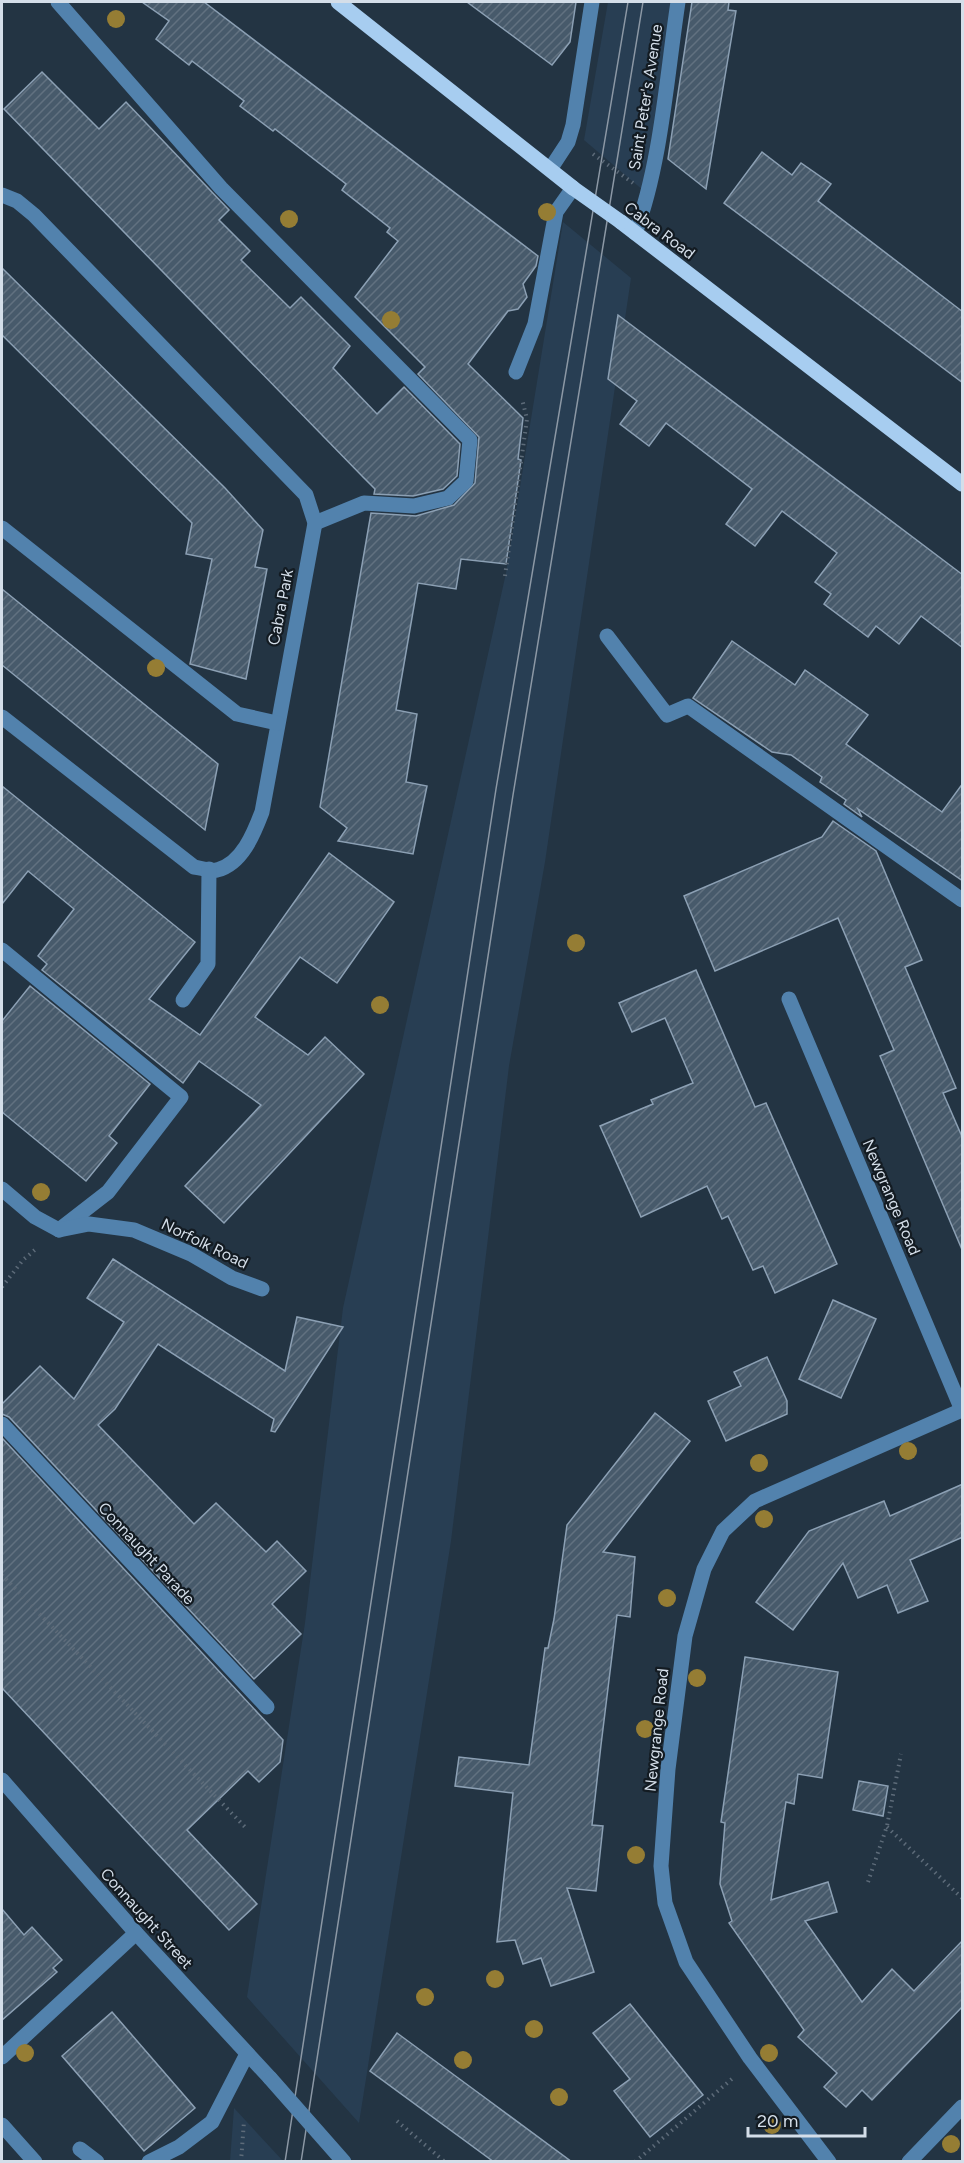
<svg xmlns="http://www.w3.org/2000/svg" width="964" height="2163" font-family="Figtree,sans-serif">
<style>
.built{fill:#283e53}
.building{fill:url(#building-hatch);stroke:#8ca0b4;stroke-width:1.5}
.lines{fill:none;stroke-linecap:round;stroke-linejoin:round}
.path{stroke:#5d6b79;stroke-width:4;stroke-dasharray:1.5 4.5;stroke-linecap:butt}
.minor{stroke:#5282ad;stroke-width:15}
.major{stroke:#a7cdf0;stroke-width:15}
.tram{stroke:#8c98a5;stroke-width:1.5}
.path-bridge{stroke:#5d6b79;stroke-width:4;stroke-dasharray:1.5 4.5;stroke-linecap:butt}
.minor-bridge{stroke:#5282ad;stroke-width:15}
.major-bridge{stroke:#a7cdf0;stroke-width:15}
.tree{fill:#957d34}
.labels{text-anchor:middle;stroke-width:4.5;stroke-linejoin:round;paint-order:stroke}
.street-label{font-size:16px;fill:#d4dee9;stroke:#131b22}
</style>
<defs>
<pattern id="building-hatch" width="6" height="6" patternUnits="userSpaceOnUse" patternTransform="scale(1.5)"><rect width="6" height="6" fill="#475a6b"/><path d="M-1 1l2-2M0 6l6-6M5 7l2-2" fill="none" stroke="#617180"/></pattern>
</defs>
<rect width="100%" height="100%" fill="#233443"/>
<g class="built">
<path d="M 608,2 L 674,2 L 644,191 L 584,140 Z"/>
<path d="M 563,222 L 631,278 L 545,862 L 509,1066 L 451,1541 L 359,2123 L 247,1997 L 305,1623 L 343,1308 L 506,573 Z"/>
<path d="M 234,2108 L 283,2161 L 230,2161 Z"/>
</g>
<g class="building">
<path d="M 142,2 L 204,2 L 538,256 L 536,266 L 523,284 L 527,297 L 518,309 L 508,311 L 468,364 L 523,418 L 518,459 L 521,460 L 506,564 L 461,559 L 456,589 L 418,583 L 396,710 L 417,714 L 406,782 L 427,786 L 413,854 L 338,841 L 347,828 L 320,807 L 371,513 L 416,516 L 454,505 L 475,483 L 479,437 L 418,374 L 425,367 L 355,297 L 398,241 L 387,232 L 390,228 L 342,190 L 346,184 L 275,129 L 273,131 L 240,106 L 244,101 L 192,61 L 189,65 L 156,39 L 169,21 Z"/>
<path d="M 467,2 L 576,2 L 570,42 L 552,65 Z"/>
<path d="M 692,2 L 729,2 L 728,10 L 736,11 L 706,189 L 668,159 Z"/>
<path d="M 42,72 L 99,129 L 126,102 L 229,210 L 219,220 L 250,251 L 241,260 L 290,308 L 301,297 L 350,346 L 333,368 L 353,389 L 377,414 L 404,387 L 460,444 L 457,476 L 443,489 L 413,496 L 374,494 L 375,489 L 362,476 L 4,109 Z"/>
<path d="M 762,152 L 792,175 L 801,163 L 831,184 L 818,201 L 963,312 L 963,383 L 724,203 Z"/>
<path d="M 2,268 L 225,488 L 263,530 L 255,567 L 267,569 L 246,679 L 190,664 L 212,559 L 186,554 L 192,523 L 2,335 Z"/>
<path d="M 618,315 L 963,575 L 963,648 L 921,616 L 899,644 L 876,626 L 868,637 L 824,604 L 831,594 L 815,582 L 837,553 L 782,511 L 755,546 L 726,524 L 752,489 L 666,423 L 649,446 L 620,424 L 637,401 L 608,379 Z"/>
<path d="M 2,589 L 218,764 L 205,830 L 2,665 Z"/>
<path d="M 732,641 L 795,685 L 805,670 L 868,715 L 846,744 L 942,812 L 963,783 L 963,881 L 858,809 L 862,817 L 844,804 L 846,800 L 820,782 L 822,777 L 791,755 L 772,752 L 693,698 Z"/>
<path d="M 2,786 L 195,942 L 149,999 L 200,1035 L 329,853 L 394,902 L 337,983 L 300,957 L 255,1017 L 308,1055 L 325,1037 L 364,1074 L 224,1223 L 185,1186 L 261,1105 L 199,1061 L 183,1083 L 42,970 L 47,964 L 38,956 L 74,909 L 28,871 L 2,904 Z"/>
<path d="M 833,821 L 876,851 L 922,960 L 905,967 L 956,1088 L 943,1093 L 963,1139 L 963,1252 L 880,1056 L 894,1050 L 838,918 L 715,971 L 684,896 L 822,837 Z"/>
<path d="M 696,970 L 755,1107 L 766,1103 L 837,1264 L 775,1293 L 763,1266 L 753,1270 L 728,1216 L 722,1219 L 707,1186 L 641,1217 L 600,1126 L 653,1104 L 651,1100 L 693,1083 L 665,1018 L 632,1032 L 619,1003 Z"/>
<path d="M 30,986 L 150,1084 L 109,1136 L 117,1143 L 86,1181 L 2,1112 L 2,1021 Z"/>
<path d="M 113,1259 L 285,1371 L 297,1317 L 343,1327 L 275,1432 L 271,1431 L 274,1419 L 158,1344 L 115,1409 L 98,1425 L 194,1524 L 216,1503 L 266,1552 L 277,1541 L 306,1571 L 272,1604 L 301,1634 L 254,1679 L 9,1417 L 2,1414 L 2,1404 L 40,1366 L 74,1399 L 124,1322 L 87,1298 Z"/>
<path d="M 833,1300 L 876,1319 L 841,1398 L 799,1379 Z"/>
<path d="M 767,1357 L 787,1401 L 787,1414 L 726,1441 L 708,1401 L 741,1386 L 734,1372 Z"/>
<path d="M 655,1413 L 690,1441 L 603,1552 L 635,1557 L 630,1617 L 617,1615 L 601,1745 L 592,1825 L 603,1826 L 596,1891 L 567,1888 L 594,1972 L 551,1986 L 541,1958 L 523,1964 L 515,1940 L 497,1942 L 513,1793 L 455,1786 L 459,1757 L 529,1765 L 545,1648 L 548,1648 L 554,1619 L 567,1525 Z"/>
<path d="M 2,1438 L 283,1740 L 280,1762 L 259,1782 L 248,1771 L 187,1830 L 257,1904 L 229,1930 L 2,1688 Z"/>
<path d="M 963,1484 L 963,1537 L 910,1560 L 928,1601 L 898,1613 L 887,1585 L 858,1598 L 843,1563 L 793,1630 L 756,1602 L 809,1531 L 884,1501 L 890,1516 Z"/>
<path d="M 745,1657 L 838,1672 L 822,1778 L 798,1774 L 794,1804 L 786,1802 L 771,1900 L 828,1882 L 837,1912 L 805,1921 L 862,2002 L 892,1969 L 914,1991 L 963,1940 L 963,2006 L 872,2100 L 862,2090 L 846,2107 L 824,2087 L 837,2073 L 798,2037 L 804,2030 L 729,1923 L 732,1921 L 720,1884 L 725,1823 L 721,1822 Z"/>
<path d="M 859,1781 L 888,1786 L 883,1816 L 853,1810 Z"/>
<path d="M 2,1909 L 24,1935 L 32,1927 L 62,1960 L 53,1968 L 57,1972 L 2,2020 Z"/>
<path d="M 630,2004 L 703,2095 L 650,2137 L 614,2091 L 630,2079 L 593,2033 Z"/>
<path d="M 112,2012 L 195,2108 L 144,2151 L 62,2056 Z"/>
<path d="M 397,2033 L 484,2097 L 572,2162 L 494,2162 L 370,2071 Z"/>
</g>
<g class="lines">
<g class="path">
<path d="M 505,576 L 527,419 L 522,399"/>
<path d="M 2,1287 L 23,1260 L 36,1249"/>
<path d="M 2,1575 L 245,1827"/>
<path d="M 887,1827 L 962,1898"/>
<path d="M 868,1882 L 887,1826 L 901,1754"/>
<path d="M 397,2121 L 445,2162"/>
<path d="M 241,2162 L 244,2121"/>
<path d="M 635,2162 L 733,2078"/>
</g>
<g class="minor">
<path d="M 58,2 L 221,188 L 470,440 L 466,481 L 448,498 L 414,506 L 364,503 L 315,523"/>
<path d="M 551,168 L 568,142 L 573,125 L 592,2"/>
<path d="M 2,195 L 17,201 L 34,215 L 306,495 L 315,523 L 262,812 C 254,833 242,864 217,870 C 211,871 200,868 194,867 L 2,717"/>
<path d="M 635,233 C 661,165 667,74 678,2"/>
<path d="M 516,372 L 535,324 L 556,212 L 573,188"/>
<path d="M 2,528 L 237,714 L 277,723"/>
<path d="M 607,636 L 667,715 L 688,706 L 962,900"/>
<path d="M 2,950 L 181,1097 L 108,1192 L 59,1230"/>
<path d="M 789,999 L 962,1410"/>
<path d="M 183,1000 L 208,964 L 209,869"/>
<path d="M 2,1189 L 35,1217 L 59,1230 L 89,1224 L 134,1230 L 191,1254 L 232,1278 L 262,1289"/>
<path d="M 2,1424 L 267,1707"/>
<path d="M 2,1780 L 136,1933 L 270,2078"/>
<path d="M 2,2057 L 136,1933"/>
<path d="M 2,2125 L 35,2162"/>
<path d="M 80,2149 L 97,2162"/>
<path d="M 149,2162 L 179,2147 L 212,2122 L 247,2054"/>
<path d="M 829,2162 L 750,2058 L 686,1962 L 665,1903 L 661,1866 L 668,1769 L 685,1636 L 704,1569 L 723,1531 L 755,1501 L 962,1410"/>
<path d="M 909,2162 L 962,2107"/>
</g>
<g class="major">
<path d="M 338,2 L 573,188"/>
<path d="M 621,222 L 962,484"/>
</g>
<g class="tram">
<path d="M 285,2162 L 496,789 L 628,2"/>
<path d="M 301,2162 L 513,795 L 643,2"/>
</g>
<path class="path-bridge" d="M 593,154 L 633,183"/>
<path class="minor-bridge" d="M 270,2078 L 344,2162"/>
<path class="major-bridge" d="M 573,188 L 621,222"/>
</g>
<g class="tree">
<circle cx="116" cy="19" r="9"/>
<circle cx="547" cy="212" r="9"/>
<circle cx="289" cy="219" r="9"/>
<circle cx="391" cy="320" r="9"/>
<circle cx="156" cy="668" r="9"/>
<circle cx="576" cy="943" r="9"/>
<circle cx="380" cy="1005" r="9"/>
<circle cx="41" cy="1192" r="9"/>
<circle cx="908" cy="1451" r="9"/>
<circle cx="759" cy="1463" r="9"/>
<circle cx="764" cy="1519" r="9"/>
<circle cx="667" cy="1598" r="9"/>
<circle cx="697" cy="1678" r="9"/>
<circle cx="645" cy="1729" r="9"/>
<circle cx="636" cy="1855" r="9"/>
<circle cx="495" cy="1979" r="9"/>
<circle cx="425" cy="1997" r="9"/>
<circle cx="534" cy="2029" r="9"/>
<circle cx="25" cy="2053" r="9"/>
<circle cx="769" cy="2053" r="9"/>
<circle cx="463" cy="2060" r="9"/>
<circle cx="559" cy="2097" r="9"/>
<circle cx="772" cy="2125" r="9"/>
<circle cx="951" cy="2144" r="9"/>
</g>
<g class="labels">
<g class="street-label">
<text transform="translate(645 97) rotate(-81)" y="6">Saint Peter's Avenue</text>
<text transform="translate(660 230) rotate(37)" y="6">Cabra Road</text>
<text transform="translate(280 607) rotate(-79)" y="6">Cabra Park</text>
<text transform="translate(892 1197) rotate(67)" y="6">Newgrange Road</text>
<text transform="translate(205 1243) rotate(26)" y="6">Norfolk Road</text>
<text transform="translate(147 1553) rotate(47)" y="6">Connaught Parade</text>
<text transform="translate(656 1730) rotate(-84)" y="6">Newgrange Road</text>
<text transform="translate(147 1918) rotate(48)" y="6">Connaught Street</text>
</g>
</g>
<rect width="964" height="2163" fill="none" stroke="#d4dee9" stroke-width="6"/>
<path d="M748 2127v9h117v-9" fill="none" stroke="#d4dee9" stroke-width="3"/>
<text x="757" y="2127" font-size="18" fill="#d4dee9" stroke="#131b22" stroke-width="4.5" paint-order="stroke">20 m</text>
</svg>
